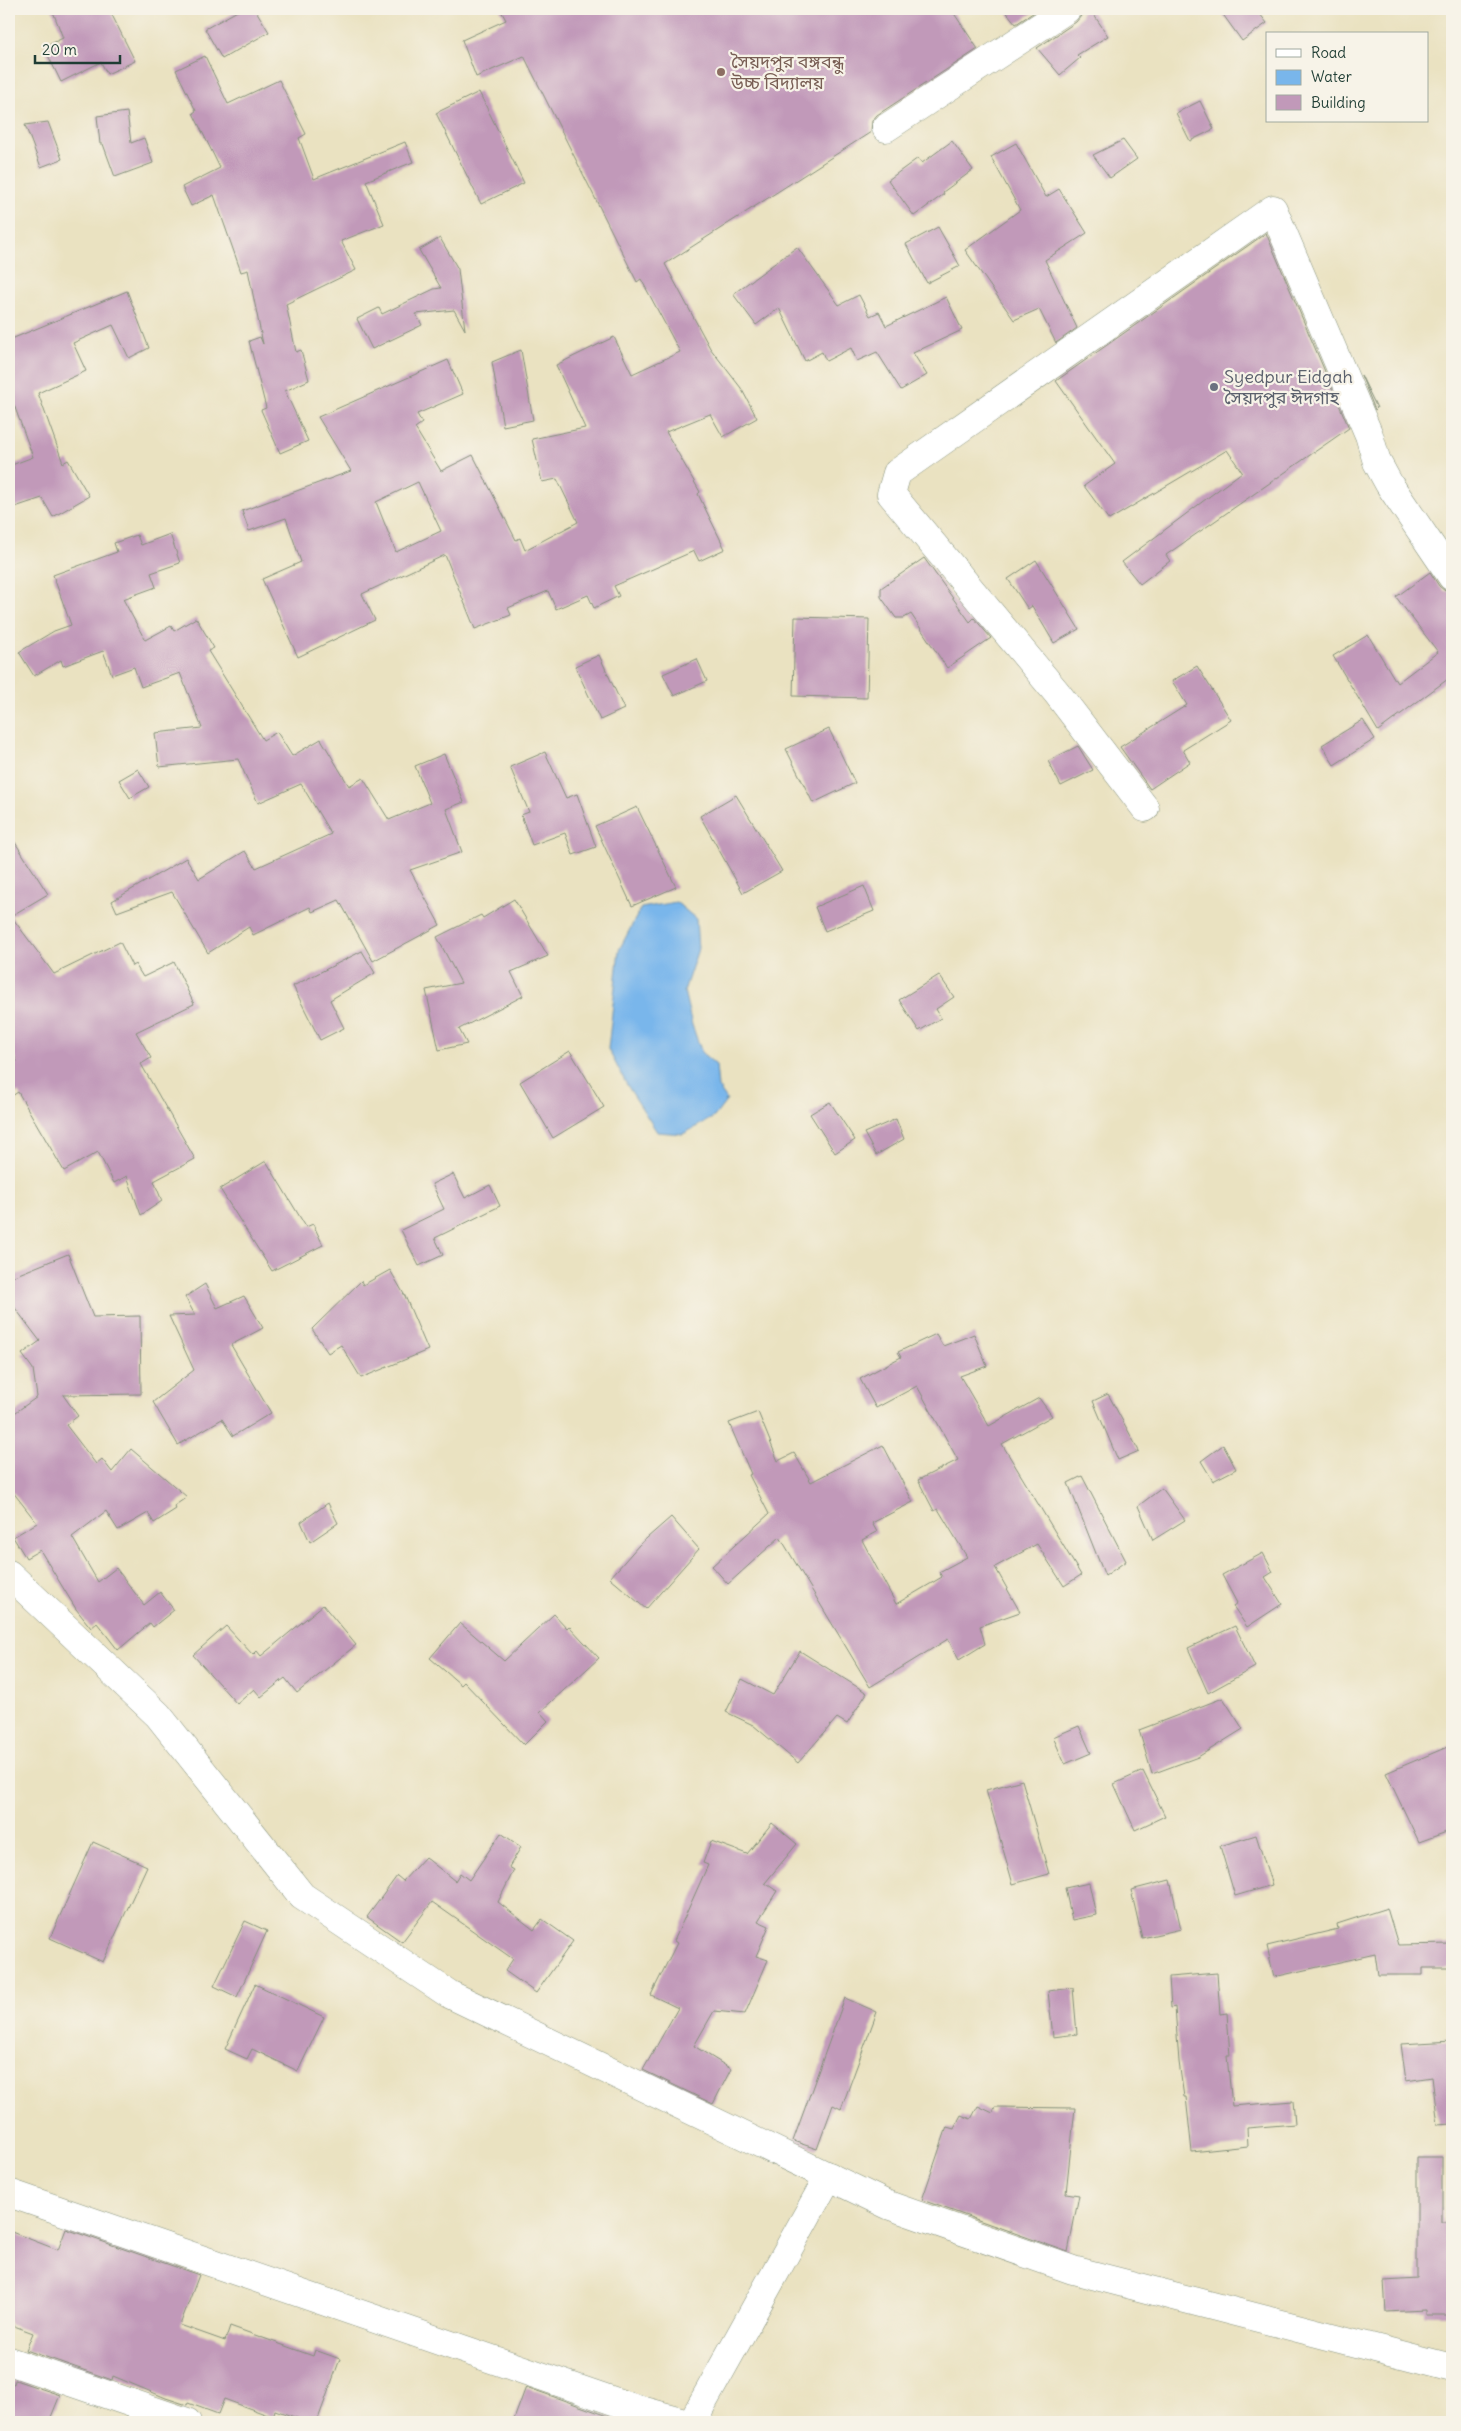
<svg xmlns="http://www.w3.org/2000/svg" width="1461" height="2431" font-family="Delius,'Noto Sans Bengali',sans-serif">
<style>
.water{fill:#79b6eb;stroke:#4c7a90}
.building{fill:#c199b9;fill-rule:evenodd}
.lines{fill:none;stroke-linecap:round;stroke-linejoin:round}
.minor-casing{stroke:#84907a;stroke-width:29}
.minor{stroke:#fff;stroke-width:28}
.education-dot{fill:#8d6e63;stroke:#f7f3e8;stroke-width:2}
.worship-dot{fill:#6b7280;stroke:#f7f3e8;stroke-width:2}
.labels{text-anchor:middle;stroke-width:4.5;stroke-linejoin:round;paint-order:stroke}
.education-label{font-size:18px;fill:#785e54;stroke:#f7f3e8;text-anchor:start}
.worship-label{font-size:18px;fill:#5b616d;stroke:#f7f3e8;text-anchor:start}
</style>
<rect width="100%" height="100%" fill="#f7f3e8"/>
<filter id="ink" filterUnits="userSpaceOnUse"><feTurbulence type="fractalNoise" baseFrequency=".02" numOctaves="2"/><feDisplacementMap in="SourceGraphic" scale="10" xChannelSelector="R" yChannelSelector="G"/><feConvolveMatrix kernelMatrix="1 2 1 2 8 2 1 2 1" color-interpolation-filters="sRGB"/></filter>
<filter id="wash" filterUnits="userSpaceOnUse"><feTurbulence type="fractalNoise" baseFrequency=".0096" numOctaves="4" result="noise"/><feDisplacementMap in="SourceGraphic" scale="20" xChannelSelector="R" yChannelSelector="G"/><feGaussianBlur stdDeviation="1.12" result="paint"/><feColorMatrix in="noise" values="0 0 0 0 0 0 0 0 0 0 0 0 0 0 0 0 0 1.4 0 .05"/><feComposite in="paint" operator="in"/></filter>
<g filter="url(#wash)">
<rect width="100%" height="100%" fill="#eae2c1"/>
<path class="water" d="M 676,902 L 696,919 L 698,949 L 684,991 L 692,1025 L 702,1053 L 716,1065 L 718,1087 L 727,1100 L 714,1117 L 683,1134 L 657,1132 L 627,1085 L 608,1049 L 619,950 L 641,908 Z"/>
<g id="blocks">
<g class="building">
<path d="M 52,9 L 109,9 L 135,61 L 107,74 L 101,62 L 61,82 L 44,47 L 63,38 Z"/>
<path d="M 241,9 L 255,9 L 269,32 L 222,59 L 205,29 Z"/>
<path d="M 500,9 L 951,9 L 978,49 L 877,115 L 872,121 L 871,132 L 665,264 L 710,348 L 741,388 L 757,418 L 723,437 L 710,414 L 666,432 L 700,492 L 698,494 L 725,549 L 699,561 L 694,551 L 614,586 L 619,596 L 594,608 L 588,595 L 556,609 L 548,591 L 508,608 L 511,615 L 475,629 L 445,555 L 362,594 L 375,620 L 298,657 L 262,579 L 301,562 L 286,518 L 249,531 L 242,511 L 351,471 L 318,417 L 448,360 L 463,394 L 417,414 L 422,423 L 415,428 L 441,471 L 473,455 L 516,540 L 520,538 L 525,550 L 578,522 L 557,479 L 542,482 L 532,439 L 585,428 L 556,365 L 614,337 L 632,374 L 680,352 L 641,279 L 637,282 L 524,56 L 476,77 L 462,40 L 506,20 ZM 418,482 L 441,531 L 396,552 L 376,502 Z"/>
<path d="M 1004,9 L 1039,9 L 1016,24 Z"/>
<path d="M 1083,9 L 1090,9 L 1108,36 L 1077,55 L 1080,58 L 1060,75 L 1037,48 L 1076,22 L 1081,16 Z"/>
<path d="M 1219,9 L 1256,9 L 1267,23 L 1242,41 Z"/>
<path d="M 205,56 L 228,104 L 279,80 L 306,134 L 299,138 L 314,179 L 405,142 L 413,162 L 366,181 L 384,224 L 341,241 L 356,270 L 286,304 L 296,352 L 301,350 L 309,380 L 285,391 L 308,441 L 280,453 L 261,410 L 266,408 L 249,341 L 260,337 L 263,344 L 248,270 L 241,272 L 214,195 L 191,206 L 182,187 L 220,168 L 193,113 L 196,111 L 176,70 Z"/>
<path d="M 479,92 L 524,183 L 481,204 L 436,113 Z"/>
<path d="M 1200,101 L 1214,129 L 1190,141 L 1176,113 Z"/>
<path d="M 127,112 L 131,143 L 144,138 L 153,163 L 115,177 L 103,144 L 100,144 L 97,116 Z"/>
<path d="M 48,122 L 62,159 L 41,167 L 25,125 Z"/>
<path d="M 1123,140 L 1137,159 L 1110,178 L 1093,155 Z"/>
<path d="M 952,141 L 973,170 L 943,192 L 944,194 L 914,216 L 888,180 L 918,158 L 922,163 Z"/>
<path d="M 1016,143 L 1046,197 L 1059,189 L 1087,233 L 1045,260 L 1077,328 L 1056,343 L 1039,309 L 1014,320 L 965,250 L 1020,210 L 991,157 Z"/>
<path d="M 938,227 L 960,266 L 927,283 L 906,244 Z"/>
<path d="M 1266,233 L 1349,428 L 1166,555 L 1170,561 L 1140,584 L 1122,562 L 1242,472 L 1227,450 L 1109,520 L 1084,486 L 1115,464 L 1056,381 Z"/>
<path d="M 440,238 L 458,269 L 465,330 L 454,310 L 416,314 L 422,325 L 372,349 L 357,319 L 379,308 L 382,314 L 434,289 L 441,288 L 419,250 Z"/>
<path d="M 797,247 L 839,305 L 859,295 L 870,316 L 879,312 L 886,326 L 946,297 L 962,330 L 913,353 L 927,375 L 901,390 L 877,352 L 857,361 L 851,348 L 826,361 L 822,352 L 805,361 L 779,308 L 756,325 L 733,294 Z"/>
<path d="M 127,291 L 149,348 L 129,358 L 113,325 L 73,343 L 86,371 L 38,393 L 63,463 L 68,460 L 89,496 L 53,517 L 42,498 L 9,509 L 9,466 L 33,457 L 14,405 L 9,407 L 9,340 Z"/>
<path d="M 521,350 L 533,420 L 503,426 L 492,362 Z"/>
<path d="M 1361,375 L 1377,408 L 1375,410 Z"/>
<path d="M 170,534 L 180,563 L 151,573 L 156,587 L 123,599 L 145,640 L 171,626 L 174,631 L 196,618 L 214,648 L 208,651 L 263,740 L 277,732 L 292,756 L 321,739 L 349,786 L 363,778 L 389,820 L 430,803 L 415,766 L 444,754 L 464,802 L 446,809 L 462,852 L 410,870 L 440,925 L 373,961 L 339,900 L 312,912 L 310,907 L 253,935 L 249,927 L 208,953 L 172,892 L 117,912 L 112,901 L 186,858 L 199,879 L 245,851 L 256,868 L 331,834 L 301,784 L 258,803 L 238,759 L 159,767 L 155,733 L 202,728 L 180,673 L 141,687 L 134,667 L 112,675 L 103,651 L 63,666 L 61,660 L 34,676 L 19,652 L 54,631 L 71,625 L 53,575 L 117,552 L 114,543 L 137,535 L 141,545 Z"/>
<path d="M 924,558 L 970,622 L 974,618 L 991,638 L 947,668 L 911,614 L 904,618 L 896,618 L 881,597 L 881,588 Z"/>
<path d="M 1036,560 L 1079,629 L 1054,643 L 1032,606 L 1028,609 L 1008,579 Z"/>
<path d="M 1430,572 L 1439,586 L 1445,591 L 1452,592 L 1452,676 L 1378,731 L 1333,656 L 1368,635 L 1397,683 L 1438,652 L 1396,597 Z"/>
<path d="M 795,617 L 869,619 L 867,698 L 793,696 Z"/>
<path d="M 599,655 L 624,709 L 600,720 L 575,666 Z"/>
<path d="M 697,659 L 707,681 L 674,696 L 663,674 Z"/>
<path d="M 1197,666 L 1231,720 L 1183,750 L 1190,762 L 1150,789 L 1120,747 L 1187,705 L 1172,681 Z"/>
<path d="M 1363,720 L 1375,739 L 1334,765 L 1322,745 Z"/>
<path d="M 829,729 L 855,783 L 813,803 L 786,749 Z"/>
<path d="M 1078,746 L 1093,770 L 1061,786 L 1048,761 Z"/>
<path d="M 545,752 L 566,798 L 577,794 L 596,847 L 573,855 L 565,833 L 532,845 L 521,815 L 529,812 L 510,767 Z"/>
<path d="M 138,769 L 149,787 L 130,798 L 119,780 Z"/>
<path d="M 736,795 L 782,871 L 743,893 L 700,816 Z"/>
<path d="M 637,807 L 676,887 L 632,906 L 595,826 Z"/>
<path d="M 9,833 L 48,894 L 11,916 L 54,974 L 120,942 L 132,966 L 135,964 L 143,977 L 174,962 L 194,1004 L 136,1032 L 151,1058 L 141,1064 L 195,1159 L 154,1181 L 162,1201 L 141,1215 L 127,1176 L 114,1183 L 98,1152 L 64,1171 L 18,1092 L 9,1098 L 9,1066 L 17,1061 L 9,1047 Z"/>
<path d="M 864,886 L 874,911 L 825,931 L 815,907 Z"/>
<path d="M 514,899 L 548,956 L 511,972 L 523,996 L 459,1029 L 467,1044 L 439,1050 L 426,990 L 461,983 L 437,937 L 481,915 L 483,918 Z"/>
<path d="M 362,951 L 375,973 L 330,1000 L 344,1028 L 320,1040 L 293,986 Z"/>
<path d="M 939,975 L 954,997 L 936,1009 L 941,1018 L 919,1031 L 899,1000 Z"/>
<path d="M 570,1051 L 604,1107 L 553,1138 L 520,1082 Z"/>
<path d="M 830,1102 L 855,1140 L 835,1153 L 810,1114 Z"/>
<path d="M 896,1119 L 904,1139 L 876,1155 L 864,1133 Z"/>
<path d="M 266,1161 L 306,1227 L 313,1224 L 323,1245 L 272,1271 L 220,1189 Z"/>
<path d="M 453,1174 L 465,1198 L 490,1185 L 500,1206 L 435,1238 L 443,1255 L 419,1266 L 401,1230 L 444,1209 L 432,1184 Z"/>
<path d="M 68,1254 L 93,1317 L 140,1316 L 141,1394 L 63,1395 L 78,1416 L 66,1425 L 96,1464 L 102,1459 L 112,1472 L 131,1449 L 187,1497 L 174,1506 L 176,1509 L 154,1523 L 148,1513 L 118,1530 L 106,1511 L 72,1537 L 98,1582 L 116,1568 L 144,1605 L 160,1592 L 174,1610 L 153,1627 L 150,1623 L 118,1650 L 97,1623 L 91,1628 L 76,1609 L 40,1550 L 26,1558 L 13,1537 L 37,1523 L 9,1487 L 9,1417 L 37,1397 L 33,1369 L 22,1354 L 40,1341 L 9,1300 L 9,1278 Z"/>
<path d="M 390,1270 L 405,1296 L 428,1350 L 361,1378 L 341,1345 L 328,1353 L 312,1329 L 361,1281 L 363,1285 Z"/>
<path d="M 205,1284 L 217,1308 L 244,1296 L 263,1328 L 231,1345 L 271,1413 L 233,1436 L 222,1419 L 178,1445 L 153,1402 L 194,1370 L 169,1316 L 195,1315 L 185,1297 Z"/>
<path d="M 936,1334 L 943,1346 L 974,1334 L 987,1366 L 960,1376 L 989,1426 L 1039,1398 L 1052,1416 L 1002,1444 L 1081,1575 L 1064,1586 L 1037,1544 L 995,1567 L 1020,1612 L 980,1626 L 985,1644 L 959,1660 L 948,1639 L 870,1687 L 780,1537 L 728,1584 L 712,1566 L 769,1514 L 749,1475 L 751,1474 L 729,1423 L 758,1412 L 778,1461 L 794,1453 L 811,1482 L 883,1445 L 913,1502 L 872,1523 L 877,1532 L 862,1540 L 896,1604 L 942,1577 L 939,1572 L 967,1557 L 938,1509 L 934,1511 L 918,1480 L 958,1460 L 917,1386 L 876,1408 L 860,1379 L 901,1357 L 898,1352 Z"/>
<path d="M 1108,1394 L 1139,1451 L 1118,1460 L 1093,1401 Z"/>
<path d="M 1223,1445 L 1236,1469 L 1213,1481 L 1201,1461 Z"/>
<path d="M 1082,1476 L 1126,1561 L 1105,1576 L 1068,1483 Z"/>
<path d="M 1162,1488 L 1185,1520 L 1153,1540 L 1138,1506 Z"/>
<path d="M 328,1503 L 338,1523 L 310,1542 L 301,1522 Z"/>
<path d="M 671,1517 L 699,1549 L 646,1609 L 610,1578 L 639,1545 Z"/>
<path d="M 1263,1553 L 1273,1572 L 1265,1577 L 1282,1604 L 1247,1627 L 1233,1606 L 1237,1603 L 1222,1575 Z"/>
<path d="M 323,1605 L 356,1645 L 297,1693 L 285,1678 L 261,1697 L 254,1689 L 237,1704 L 193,1655 L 226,1626 L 253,1655 L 257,1651 L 261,1656 Z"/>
<path d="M 554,1614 L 567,1628 L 569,1626 L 599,1658 L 540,1712 L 548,1721 L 524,1745 L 464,1682 L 461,1685 L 430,1658 L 460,1623 L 504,1661 Z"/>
<path d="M 1235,1626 L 1255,1667 L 1208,1693 L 1188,1648 Z"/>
<path d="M 800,1651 L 867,1693 L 847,1724 L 837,1718 L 798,1763 L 753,1725 L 726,1712 L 742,1679 L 773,1695 Z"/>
<path d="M 1223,1698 L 1243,1729 L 1198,1757 L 1152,1774 L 1139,1730 Z"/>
<path d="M 1079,1726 L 1091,1753 L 1065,1764 L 1053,1737 Z"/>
<path d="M 1452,1745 L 1452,1830 L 1419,1842 L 1386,1773 Z"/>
<path d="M 1143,1771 L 1165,1816 L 1135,1830 L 1114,1784 Z"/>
<path d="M 1022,1780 L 1049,1874 L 1013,1884 L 986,1790 Z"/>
<path d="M 772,1823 L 797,1844 L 765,1883 L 777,1891 L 758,1921 L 769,1926 L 756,1956 L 768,1960 L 745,2014 L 714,2011 L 694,2046 L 731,2069 L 713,2104 L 643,2070 L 678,2008 L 651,1995 L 677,1943 L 674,1941 L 708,1865 L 703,1863 L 711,1841 L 747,1854 Z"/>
<path d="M 501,1833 L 521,1847 L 509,1867 L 514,1870 L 498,1902 L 534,1930 L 542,1919 L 573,1941 L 536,1993 L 505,1971 L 513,1959 L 432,1902 L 402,1942 L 367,1917 L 397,1876 L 403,1881 L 425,1857 L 455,1881 L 460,1873 L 469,1880 Z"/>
<path d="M 1256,1835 L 1272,1885 L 1235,1896 L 1220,1846 Z"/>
<path d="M 93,1842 L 147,1866 L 103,1962 L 50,1938 Z"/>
<path d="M 1170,1880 L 1181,1929 L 1142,1938 L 1131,1890 Z"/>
<path d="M 1089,1883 L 1096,1915 L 1072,1920 L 1065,1888 Z"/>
<path d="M 1387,1908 L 1398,1945 L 1452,1944 L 1452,1968 L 1423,1968 L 1423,1975 L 1378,1975 L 1375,1954 L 1274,1977 L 1267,1946 L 1338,1929 L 1337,1924 Z"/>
<path d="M 245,1921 L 267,1931 L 237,1997 L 214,1986 Z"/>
<path d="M 1217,1973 L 1220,2014 L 1227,2013 L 1230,2056 L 1227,2056 L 1232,2106 L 1293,2101 L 1295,2124 L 1247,2128 L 1248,2146 L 1192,2152 L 1186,2097 L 1184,2097 L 1179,2062 L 1175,2007 L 1171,2008 L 1169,1977 Z"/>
<path d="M 255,1984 L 324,2017 L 298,2071 L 252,2049 L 247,2059 L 225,2049 Z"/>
<path d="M 1073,1988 L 1077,2034 L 1053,2037 L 1048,1991 Z"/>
<path d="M 845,1998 L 877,2012 L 841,2109 L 833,2105 L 817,2149 L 793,2141 Z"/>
<path d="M 1452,2041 L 1452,2124 L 1438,2125 L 1432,2077 L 1406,2081 L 1401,2044 Z"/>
<path d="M 978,2106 L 993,2113 L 995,2107 L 1075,2108 L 1066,2193 L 1079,2195 L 1068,2252 L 922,2200 L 947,2127 L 954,2129 L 961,2115 L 971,2119 Z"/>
<path d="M 1417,2157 L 1442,2157 L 1442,2222 L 1452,2222 L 1449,2315 L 1425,2315 L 1425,2310 L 1386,2312 L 1384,2281 L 1417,2279 Z"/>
<path d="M 66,2229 L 199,2275 L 180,2325 L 225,2341 L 230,2326 L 313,2356 L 315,2350 L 340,2359 L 317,2422 L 308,2422 L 275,2410 L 273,2417 L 224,2399 L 218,2414 L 188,2403 L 187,2405 L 166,2398 L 113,2376 L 112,2380 L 26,2350 L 33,2333 L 9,2324 L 9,2231 L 58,2250 Z"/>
<path d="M 15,2380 L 60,2395 L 49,2422 L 9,2422 L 9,2382 L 14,2384 Z"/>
<path d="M 526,2387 L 625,2422 L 513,2422 Z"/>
</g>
</g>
</g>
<g filter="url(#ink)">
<use href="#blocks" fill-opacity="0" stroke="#84907a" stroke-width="1"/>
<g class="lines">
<defs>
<g id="minor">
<path d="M 886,128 L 1067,9"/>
<path d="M 1145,808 L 1057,693 L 891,494 L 897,473 L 1273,209 L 1369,435 L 1377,462 L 1389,484 L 1452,577"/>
<path d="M 9,1574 L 158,1715 L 302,1896 L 449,1994 L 888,2205 L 1073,2270 L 1452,2368"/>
<path d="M 9,2193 L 634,2408 L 684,2422"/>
<path d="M 9,2361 L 187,2422"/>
<path d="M 692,2422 L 829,2176"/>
</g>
</defs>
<use href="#minor" class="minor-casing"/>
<use href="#minor" class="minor"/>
</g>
</g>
<circle class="education-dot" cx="721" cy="72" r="5"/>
<circle class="worship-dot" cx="1214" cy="387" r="5"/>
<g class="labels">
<g class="education-label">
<text x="731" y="68">সৈয়দপুর বঙ্গবন্ধু<tspan x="731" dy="21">উচ্চ বিদ্যালয়</tspan></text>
</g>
<g class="worship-label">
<text x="1224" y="383">Syedpur Eidgah<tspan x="1224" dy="21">সৈয়দপুর ঈদগাহ</tspan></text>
</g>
</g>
<rect width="1461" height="2431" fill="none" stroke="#f7f3e8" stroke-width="30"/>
<rect x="1266" y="32" width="162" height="90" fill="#f7f3e8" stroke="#a1aaa0"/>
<rect x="1276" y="49" width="25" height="8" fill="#ffffff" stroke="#a1aaa0"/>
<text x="1311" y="58" font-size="15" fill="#1f3d34">Road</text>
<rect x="1276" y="70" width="25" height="15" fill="#79b6eb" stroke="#a1aaa0"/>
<text x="1311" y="82" font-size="15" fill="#1f3d34">Water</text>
<rect x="1276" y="95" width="25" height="15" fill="#c199b9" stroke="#a1aaa0"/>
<text x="1311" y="108" font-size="15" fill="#1f3d34">Building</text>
<path d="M35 55v8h85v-8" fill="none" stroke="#1f3d34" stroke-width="2.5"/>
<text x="42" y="55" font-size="15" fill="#1f3d34" stroke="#f7f3e8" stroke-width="4" paint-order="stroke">20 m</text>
</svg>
